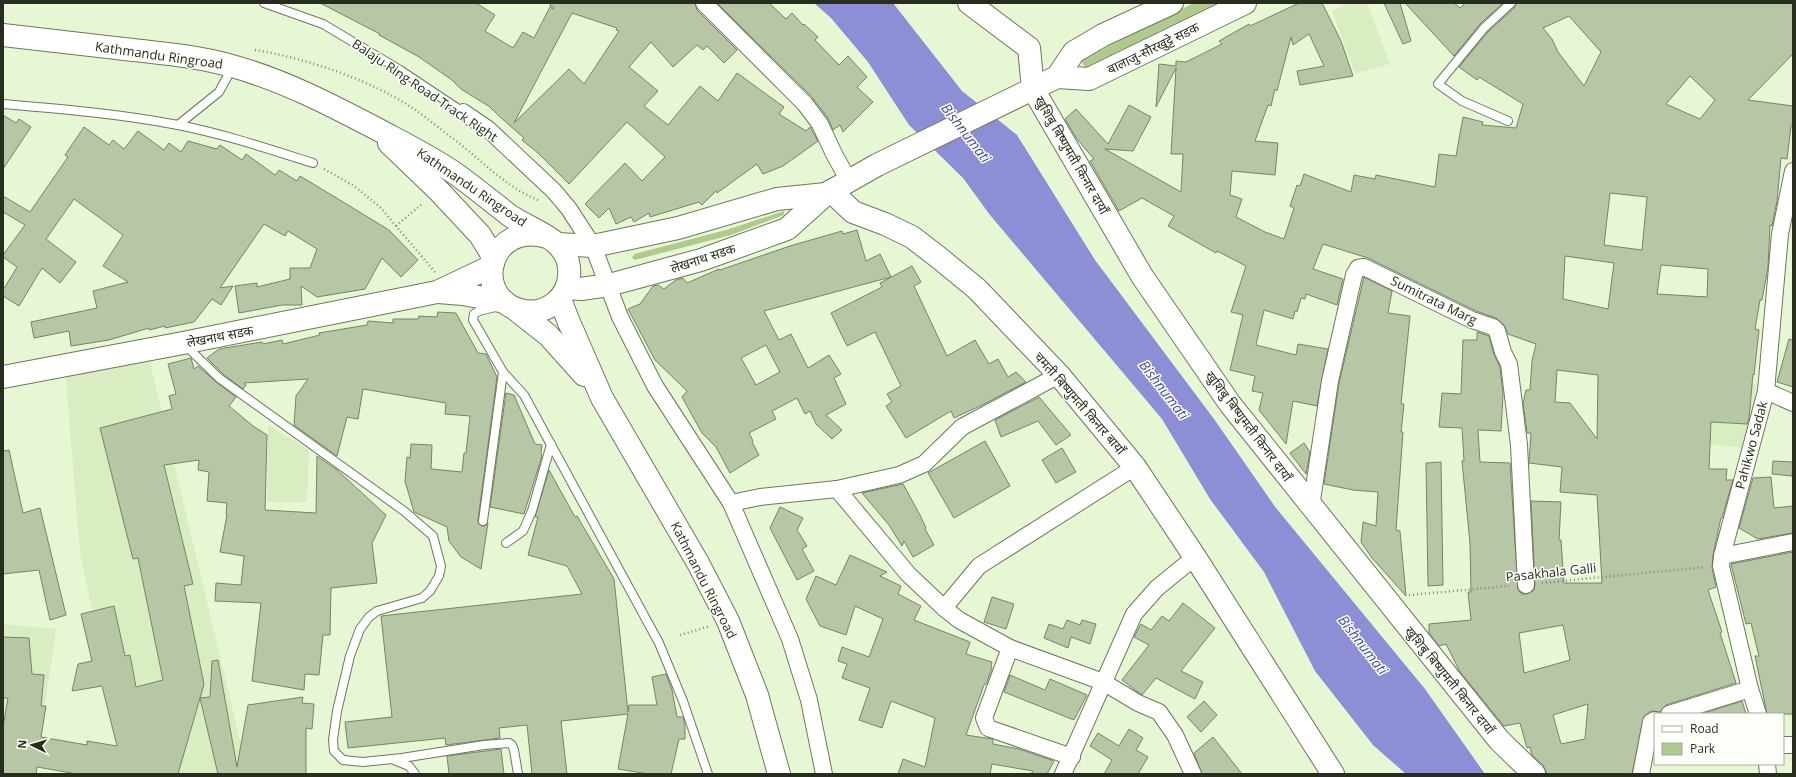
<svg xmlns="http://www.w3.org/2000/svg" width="1796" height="777" font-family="'Open Sans','Noto Sans Devanagari',sans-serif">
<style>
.built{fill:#d9ecc2}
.green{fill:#b0ca8e}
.water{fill:#8c8fd6}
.building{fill:#b7c6a4;stroke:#768565;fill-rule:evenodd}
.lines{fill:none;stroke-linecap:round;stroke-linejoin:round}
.lane-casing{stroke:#6c795a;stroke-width:10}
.street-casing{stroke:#6c795a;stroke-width:18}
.secondary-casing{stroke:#6c795a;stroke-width:24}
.primary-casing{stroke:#6c795a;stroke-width:24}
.highway-casing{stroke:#6c795a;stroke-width:24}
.path{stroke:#808b73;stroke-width:2.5;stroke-dasharray:1 3;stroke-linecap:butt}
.lane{stroke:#fff;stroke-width:8}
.street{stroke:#fff;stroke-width:16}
.secondary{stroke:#fff;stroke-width:22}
.primary{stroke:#fff;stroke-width:22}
.highway{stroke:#fff;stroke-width:22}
.labels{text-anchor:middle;stroke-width:3;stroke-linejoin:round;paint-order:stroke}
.street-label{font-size:13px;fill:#282d20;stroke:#fcfff8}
.water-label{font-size:14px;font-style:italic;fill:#4d4aa0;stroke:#fcfff8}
</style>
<rect width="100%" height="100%" fill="#e7f7d4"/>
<g class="built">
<path d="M 1351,3 L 1367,3 L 1390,64 L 1355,73 L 1332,11 Z"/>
<path d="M 147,350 L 248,774 L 143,774 L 115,722 L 80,552 L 65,366 Z"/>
<path d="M 1693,382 L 1757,384 L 1747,448 L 1692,443 Z"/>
<path d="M 268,425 L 309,450 L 307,502 L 267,502 Z"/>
<path d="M 3,624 L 56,629 L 35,774 L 3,774 Z"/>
</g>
<g class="green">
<path d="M 1194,3 L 1217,3 L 1085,68 L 1081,60 Z"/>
<path d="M 784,211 L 784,215 L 731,235 L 635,260 L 632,258 L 634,254 L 726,230 Z"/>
</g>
<path class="water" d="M 814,3 L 893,3 L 962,91 L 1017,135 L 1095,260 L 1214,419 L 1276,508 L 1425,689 L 1485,774 L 1406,774 L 1373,745 L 1315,671 L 1264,572 L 1210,499 L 1162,419 L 990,215 L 963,178 L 909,125 L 868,62 L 831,18 Z"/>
<g class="building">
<path d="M 320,3 L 476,3 L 495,15 L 485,31 L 513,48 L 523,32 L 534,38 L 550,7 L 553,9 L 554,7 L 550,6 L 550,3 L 695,3 L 697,10 L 737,50 L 724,63 L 707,46 L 703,50 L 697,45 L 673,67 L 651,42 L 629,67 L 658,91 L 644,106 L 668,125 L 700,86 L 718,101 L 737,73 L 784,107 L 779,114 L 806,131 L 810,127 L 818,141 L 783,166 L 763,174 L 757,164 L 717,193 L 716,191 L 702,205 L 699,202 L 650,217 L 649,213 L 634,222 L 631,217 L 616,224 L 609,208 L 599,218 L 585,204 L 625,163 L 642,181 L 665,157 L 627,122 L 569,184 L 538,153 L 522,140 L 524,138 L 499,116 L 490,107 L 461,89 L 452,80 L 419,57 L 379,35 L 380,34 ZM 572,13 L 617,28 L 616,30 L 619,31 L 584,84 L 569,69 L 514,123 Z"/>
<path d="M 717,3 L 769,3 L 786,19 L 792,13 L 803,25 L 804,24 L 818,37 L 815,40 L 839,65 L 848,56 L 867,77 L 857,87 L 873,102 L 843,132 L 840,125 L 833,130 L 828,118 L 812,97 Z"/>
<path d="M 1299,3 L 1322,3 L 1341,41 L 1353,76 L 1300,85 L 1297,71 L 1324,66 L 1309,34 L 1293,45 L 1291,37 L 1277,91 L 1275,89 L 1271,106 L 1268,105 L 1255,141 L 1278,143 L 1275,175 L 1232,171 L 1230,195 L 1242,199 L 1236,217 L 1265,232 L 1284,239 L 1294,208 L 1290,206 L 1297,185 L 1300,186 L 1304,174 L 1351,192 L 1354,175 L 1375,179 L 1376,175 L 1435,187 L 1439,154 L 1456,156 L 1463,117 L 1483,122 L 1482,125 L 1516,128 L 1523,104 L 1479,77 L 1477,80 L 1459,67 L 1488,32 L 1515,7 L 1516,3 L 1793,3 L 1793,54 L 1748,100 L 1793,106 L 1793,126 L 1791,126 L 1787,159 L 1781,158 L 1777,201 L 1772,226 L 1770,225 L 1768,267 L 1762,300 L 1760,300 L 1755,329 L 1759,330 L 1754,375 L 1753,374 L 1749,418 L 1747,424 L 1711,422 L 1709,469 L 1727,469 L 1726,480 L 1733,480 L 1722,518 L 1721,518 L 1713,555 L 1712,568 L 1716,587 L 1708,590 L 1722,632 L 1720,633 L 1736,683 L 1666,705 L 1660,712 L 1651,711 L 1644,716 L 1632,774 L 1547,774 L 1543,765 L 1532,755 L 1530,747 L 1527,748 L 1520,723 L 1504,726 L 1460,672 L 1446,644 L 1439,646 L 1429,633 L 1429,624 L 1471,620 L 1468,592 L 1471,592 L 1470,543 L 1462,461 L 1464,461 L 1462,428 L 1439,427 L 1442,393 L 1461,394 L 1463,340 L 1477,340 L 1477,332 L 1489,336 L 1494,355 L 1500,367 L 1503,395 L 1501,431 L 1478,430 L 1480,462 L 1510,463 L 1518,590 L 1522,594 L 1527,594 L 1534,590 L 1535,585 L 1531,501 L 1561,502 L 1559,540 L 1561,540 L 1564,583 L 1602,583 L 1597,495 L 1560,492 L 1562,467 L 1529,463 L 1531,433 L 1527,433 L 1523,403 L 1526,390 L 1530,390 L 1532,361 L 1536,344 L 1508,334 L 1504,325 L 1496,318 L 1476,311 L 1368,258 L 1323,244 L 1313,269 L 1343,279 L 1337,305 L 1306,294 L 1305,299 L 1301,298 L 1297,312 L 1295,311 L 1293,319 L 1264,310 L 1256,345 L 1296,355 L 1298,344 L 1328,349 L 1317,406 L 1293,401 L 1286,444 L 1259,410 L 1263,393 L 1252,391 L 1255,376 L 1230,370 L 1243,315 L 1231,312 L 1246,266 L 1217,251 L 1216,253 L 1168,226 L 1174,216 L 1142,198 L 1119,211 L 1090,161 L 1094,159 L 1077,139 L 1065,119 L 1076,109 L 1108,144 L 1129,105 L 1151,117 L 1133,151 L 1105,149 L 1181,192 L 1183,154 L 1171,154 L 1176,68 L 1156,107 L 1159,64 L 1176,66 L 1176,61 L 1186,62 L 1222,44 L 1219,41 L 1249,24 L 1250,26 ZM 1569,16 L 1601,52 L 1584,86 L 1558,52 L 1552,39 L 1543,28 ZM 1690,76 L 1715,100 L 1700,119 L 1666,104 ZM 1610,193 L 1647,197 L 1642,250 L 1604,245 ZM 1565,256 L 1614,263 L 1608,309 L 1563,299 ZM 1661,265 L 1708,269 L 1707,297 L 1657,294 ZM 1557,370 L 1598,375 L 1597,439 L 1570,403 L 1555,402 ZM 1563,625 L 1570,660 L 1524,673 L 1519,633 ZM 1588,704 L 1585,739 L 1561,744 L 1553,715 Z"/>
<path d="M 1384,3 L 1400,3 L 1411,41 L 1403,44 Z"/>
<path d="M 1405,3 L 1454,3 L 1460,8 L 1465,3 L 1503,3 L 1480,24 L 1454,56 Z"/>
<path d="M 3,115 L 16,123 L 19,119 L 31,127 L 3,169 Z"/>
<path d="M 84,127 L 109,145 L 113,140 L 124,149 L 138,131 L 164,150 L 169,143 L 181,152 L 188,141 L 217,149 L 220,145 L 242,160 L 246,154 L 275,175 L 279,170 L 297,181 L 300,176 L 325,191 L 389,230 L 418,260 L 401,277 L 382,258 L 365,289 L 317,297 L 301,286 L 302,305 L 282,305 L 239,313 L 235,286 L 257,283 L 257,287 L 290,279 L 290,268 L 310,268 L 317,249 L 288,231 L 285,236 L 264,224 L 220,288 L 233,286 L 221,305 L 212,299 L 194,322 L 165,328 L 165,326 L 149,330 L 149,328 L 109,340 L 71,346 L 69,331 L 34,338 L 31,322 L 97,308 L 93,291 L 128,282 L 103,266 L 123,235 L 74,199 L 46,239 L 76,262 L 60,283 L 42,268 L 19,306 L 3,296 L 3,290 L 17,267 L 3,257 L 3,255 L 25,225 L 3,212 L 3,196 L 30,212 L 68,157 L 65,155 Z"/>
<path d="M 857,230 L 866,261 L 880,254 L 891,277 L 764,311 L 779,340 L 791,334 L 808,368 L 829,355 L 841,374 L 834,378 L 846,404 L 826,415 L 842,430 L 832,439 L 816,424 L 810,411 L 805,414 L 797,398 L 772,411 L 776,419 L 749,433 L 753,441 L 752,442 L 759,455 L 730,473 L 716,447 L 702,433 L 682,397 L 687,391 L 655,360 L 628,309 L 640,304 L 653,286 L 658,285 L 664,289 L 676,280 L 683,278 L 687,283 L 719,269 L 720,270 L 790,246 L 842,231 L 843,234 ZM 766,345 L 780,372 L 756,385 L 741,358 Z"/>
<path d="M 912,266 L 921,282 L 914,286 L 947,356 L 975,340 L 989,364 L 998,359 L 1008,377 L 1016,372 L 1026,382 L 982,405 L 954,418 L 951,411 L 906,438 L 886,406 L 892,402 L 887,394 L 901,386 L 875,332 L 847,346 L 831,313 L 882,287 L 880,283 Z"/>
<path d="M 1364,277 L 1392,291 L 1388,313 L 1410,316 L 1401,404 L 1404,404 L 1401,432 L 1403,432 L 1396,530 L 1400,531 L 1406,596 L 1372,558 L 1361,542 L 1363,522 L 1376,526 L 1378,492 L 1353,490 L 1324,484 L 1339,383 Z"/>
<path d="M 438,312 L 456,313 L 478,353 L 486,354 L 497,377 L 478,520 L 478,523 L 482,526 L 485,526 L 488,523 L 481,569 L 461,557 L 449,541 L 447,527 L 414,512 L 405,481 L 407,457 L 410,458 L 411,444 L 432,445 L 431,469 L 462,472 L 464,453 L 466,453 L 470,416 L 445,414 L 446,403 L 363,389 L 358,419 L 347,417 L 337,456 L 294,425 L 296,396 L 308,379 L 244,383 L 246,385 L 243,389 L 223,374 L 207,358 L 219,349 L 262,342 L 263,344 L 282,340 L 283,344 L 320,335 L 319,333 L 367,325 L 368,321 L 393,323 L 393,319 L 418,319 L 419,316 L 437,317 Z"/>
<path d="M 1789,339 L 1793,340 L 1793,387 L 1777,382 Z"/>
<path d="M 191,358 L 194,369 L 198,366 L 216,382 L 236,397 L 229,406 L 253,426 L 267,435 L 265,510 L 316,513 L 317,456 L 337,470 L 386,515 L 372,543 L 377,583 L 331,588 L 330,635 L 323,635 L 319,675 L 305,674 L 304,690 L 252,681 L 261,603 L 215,601 L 216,583 L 241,585 L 244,556 L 220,552 L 227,515 L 226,515 L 227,503 L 207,501 L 209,472 L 198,470 L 199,460 L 164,465 L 193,584 L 184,586 L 204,684 L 200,698 L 210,697 L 212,661 L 218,660 L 237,767 L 248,705 L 303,697 L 302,703 L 314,704 L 312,729 L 306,728 L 306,774 L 218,774 L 200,698 L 178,774 L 77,774 L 37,767 L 36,774 L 3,774 L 3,727 L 8,698 L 3,698 L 3,637 L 29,638 L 32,674 L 44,675 L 41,706 L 46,706 L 41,737 L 87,745 L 87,741 L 117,746 L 102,686 L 72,691 L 78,664 L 92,661 L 81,614 L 114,606 L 125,656 L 130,655 L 136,687 L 163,680 L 138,558 L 133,559 L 100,428 L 172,409 L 169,396 L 176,394 L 168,364 Z"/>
<path d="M 506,393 L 514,395 L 535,444 L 542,445 L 541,453 L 542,456 L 524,514 L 490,507 Z"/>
<path d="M 1039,397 L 1071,435 L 1056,445 L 1038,421 L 1001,437 L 995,420 Z"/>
<path d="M 985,441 L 1010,486 L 954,518 L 928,473 Z"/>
<path d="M 1304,443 L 1310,452 L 1306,474 L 1290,453 Z"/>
<path d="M 1062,448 L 1076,472 L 1056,483 L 1042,460 Z"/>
<path d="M 9,450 L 23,513 L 40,508 L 66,615 L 50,620 L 39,570 L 3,574 L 3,451 Z"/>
<path d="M 1773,461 L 1793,462 L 1792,476 L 1772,474 Z"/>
<path d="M 1441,462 L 1443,585 L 1428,586 L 1426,463 Z"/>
<path d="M 549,470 L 575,517 L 577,516 L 614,579 L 628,712 L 629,705 L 657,705 L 652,677 L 666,674 L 672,690 L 677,717 L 683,717 L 685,725 L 685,739 L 679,739 L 671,774 L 648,774 L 618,769 L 628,714 L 561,721 L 567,774 L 532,774 L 527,725 L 499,728 L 500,738 L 446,745 L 445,738 L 348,748 L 345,722 L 392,717 L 381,616 L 582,594 L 567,566 L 528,555 L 538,517 L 535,517 Z"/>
<path d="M 1771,477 L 1774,508 L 1793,506 L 1793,533 L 1758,539 L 1739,528 L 1753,478 Z"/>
<path d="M 903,484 L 920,515 L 926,528 L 925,529 L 934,545 L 913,557 L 904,541 L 902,546 L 889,525 L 862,493 Z"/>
<path d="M 780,507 L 803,518 L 797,530 L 807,546 L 802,549 L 814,571 L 797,580 L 770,528 Z"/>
<path d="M 1793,552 L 1793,714 L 1767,714 L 1755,656 L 1759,656 L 1751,623 L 1746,624 L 1731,564 Z"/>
<path d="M 850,555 L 887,572 L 880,576 L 901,586 L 898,594 L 921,606 L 914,620 L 970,642 L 966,654 L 992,662 L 991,667 L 992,668 L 986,684 L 984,685 L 966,735 L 992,739 L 993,740 L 993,744 L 1019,749 L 1054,761 L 1047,774 L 1031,774 L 1033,771 L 992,764 L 990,774 L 898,774 L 903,759 L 925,767 L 935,718 L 891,701 L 882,728 L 859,720 L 870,688 L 842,678 L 847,664 L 838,661 L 842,647 L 869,657 L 883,619 L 855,606 L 846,635 L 820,626 L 806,599 L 816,576 L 836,585 Z"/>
<path d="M 992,597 L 1014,604 L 1006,629 L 984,622 Z"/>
<path d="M 1183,603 L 1215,628 L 1181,671 L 1203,682 L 1195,699 L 1156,678 L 1142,695 L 1122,680 L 1149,645 L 1134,637 L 1141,624 L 1151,630 L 1162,616 L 1169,621 Z"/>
<path d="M 1067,620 L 1080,625 L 1082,620 L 1096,624 L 1090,644 L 1071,637 L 1068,648 L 1044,638 L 1049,624 L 1063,629 Z"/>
<path d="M 1010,675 L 1045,690 L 1050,679 L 1087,695 L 1074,720 L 1004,692 Z"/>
<path d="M 1204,701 L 1217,715 L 1201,732 L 1187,717 Z"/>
<path d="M 1742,701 L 1746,714 L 1701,714 Z"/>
<path d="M 1129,729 L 1143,738 L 1136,750 L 1148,757 L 1138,774 L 1104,774 L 1112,760 L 1090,746 L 1098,733 L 1119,746 Z"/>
<path d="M 1213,737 L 1242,774 L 1202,774 L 1194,753 Z"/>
<path d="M 501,749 L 504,774 L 449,774 L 447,756 Z"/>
</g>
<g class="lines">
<defs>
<g id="lane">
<path d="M 264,3 L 323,24 L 400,70 L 463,112"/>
<path d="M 3,104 C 62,109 121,114 178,125 C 224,134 269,149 313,163"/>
<path d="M 1508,121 L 1462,101 L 1438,84 L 1484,28 L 1511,3"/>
<path d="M 178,125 L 219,92 L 232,68"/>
<path d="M 185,345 L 219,378 L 404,511 L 433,536 L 441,566 L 439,576 L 430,591 L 422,598 L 377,611 L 369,617 L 360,629 L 350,656 L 337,711 L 333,740 L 334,751 L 343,760 L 363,762 L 402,758 L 484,745 L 509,743 L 512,745 L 514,750 L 518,774"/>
<path d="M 503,372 L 524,395 L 659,643 L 683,701 L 708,774"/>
<path d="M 483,521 L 503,372 L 473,320 L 474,314 L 479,311 L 495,307"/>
<path d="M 506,543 L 523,531 L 532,511 L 551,444"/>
<path d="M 394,760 L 409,766 L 415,774"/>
</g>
<g id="street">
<path d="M 704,3 L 805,104 L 820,124 L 834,154 L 849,181"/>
<path d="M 463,112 L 488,129 L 554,191 L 569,209 L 593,246 L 620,317 L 655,386 L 731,503 L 790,639 L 809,700 L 824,774"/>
<path d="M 1766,391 L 1793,403"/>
<path d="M 837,489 L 908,574 L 944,608 L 959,620 L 1010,648 L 1103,682 L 1138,703 L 1159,712 L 1175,735 L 1193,774"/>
<path d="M 731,503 L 760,497 L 837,489 L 899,475 L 924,464 L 962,427 L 1059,375"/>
<path d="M 1311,507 L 1330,381 L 1354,275 L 1358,268 L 1364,267 L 1472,320 L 1493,327 L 1497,331 L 1503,352 L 1509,364 L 1519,445 L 1526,585"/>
<path d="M 1722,556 L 1793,542"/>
<path d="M 944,608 L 979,566 L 1135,467"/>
<path d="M 1010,648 L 984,718 L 988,728 L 1072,757"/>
<path d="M 1669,714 L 1750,689"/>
<path d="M 1758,714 L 1750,689 L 1721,566 L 1722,556 L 1766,391 L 1780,234 L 1793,171"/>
<path d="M 1783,745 L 1793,745"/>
<path d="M 1767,764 L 1768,774"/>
<path d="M 1063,774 L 1134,614 L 1157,588 L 1195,557"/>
<path d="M 1641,774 L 1651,722 L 1655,720"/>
</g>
<g id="secondary">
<path d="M 969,3 L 1029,48 L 1033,89 L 1142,276 L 1230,404 L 1499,740 L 1534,774"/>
<path d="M 831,191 L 853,212 L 885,224 L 912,237 L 938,257 L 977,289 L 1059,375 L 1135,467 L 1195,557 L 1333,774"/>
</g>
<g id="primary">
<path d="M 1057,77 L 1089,79 L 1245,3"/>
<path d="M 558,244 L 593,246 L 678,228 L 777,199 L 826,194"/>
<path d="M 567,288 L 581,289 L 609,285 L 701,260 L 787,229 L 826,194 L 877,165 L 1057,77 L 1074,52 L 1103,35 L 1172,3"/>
<path d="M 438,292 L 463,294 L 505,302"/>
<path d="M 3,377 L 183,343 L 437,292 L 492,266"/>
</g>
<g id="highway">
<path d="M 3,35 C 44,40 84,44 124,49 C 161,53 197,56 232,66 C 283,80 329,104 375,128 C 403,143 430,156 456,174 C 474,187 491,201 509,215 C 530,230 567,238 569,268 C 572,297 545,319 517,309 C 471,293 491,220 547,237"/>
<path d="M 389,143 L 438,190 L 480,235 L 491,253 L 493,263"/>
<path d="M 560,299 L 568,320 L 602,398 L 698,563 L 728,621 L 757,695 L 779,774"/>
<path d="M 515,309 L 548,335 L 584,375"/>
</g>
</defs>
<use href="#lane" class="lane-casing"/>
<use href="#street" class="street-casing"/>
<use href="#secondary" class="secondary-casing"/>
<use href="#primary" class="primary-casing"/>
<use href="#highway" class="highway-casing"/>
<g class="path">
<path d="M 255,50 C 305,58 368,79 411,107 C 426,117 440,129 455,140 C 481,160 506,187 538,200"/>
<path d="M 324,169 L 354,186 L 380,207 L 435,272"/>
<path d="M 396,226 L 423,203"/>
<path d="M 1542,583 L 1705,567"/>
<path d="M 1409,595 L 1509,586"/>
<path d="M 680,635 L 710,626"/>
</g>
<use href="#lane" class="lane"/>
<use href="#street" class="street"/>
<use href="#secondary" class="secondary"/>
<use href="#primary" class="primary"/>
<use href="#highway" class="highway"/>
</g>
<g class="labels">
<g class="street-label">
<text transform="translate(1153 48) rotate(-26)" y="5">बालाजु-सौरखुट्टे सडक</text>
<text transform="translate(159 55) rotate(8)" y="5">Kathmandu Ringroad</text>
<text transform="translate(425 90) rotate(34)" y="5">Balaju Ring Road Track Right</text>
<text transform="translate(1072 155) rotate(60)" y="5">खुशिबु बिष्णुमती किनार दायाँ</text>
<text transform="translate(472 187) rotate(34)" y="5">Kathmandu Ringroad</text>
<text transform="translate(703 258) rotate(-18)" y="5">लेखनाथ सडक</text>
<text transform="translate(1434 300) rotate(26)" y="5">Sumitrata Marg</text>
<text transform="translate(220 336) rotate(-11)" y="5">लेखनाथ सडक</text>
<text transform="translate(1080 403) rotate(49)" y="5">चमती बिष्णुमती किनार बायाँ</text>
<text transform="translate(1249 426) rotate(53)" y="5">खुशिबु बिष्णुमती किनार दायाँ</text>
<text transform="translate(1751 445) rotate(-75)" y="5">Pahikwo Sadak</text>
<text transform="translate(1551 572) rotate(-6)" y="5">Pasakhala Galli</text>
<text transform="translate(704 580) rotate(63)" y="5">Kathmandu Ringroad</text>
<text transform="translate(1450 680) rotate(51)" y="5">खुशिबु बिष्णुमती किनार दायाँ</text>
</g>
<g class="water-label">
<text transform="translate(966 133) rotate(52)" y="5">Bishnumati</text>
<text transform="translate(1164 390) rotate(52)" y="5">Bishnumati</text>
<text transform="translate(1363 645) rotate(52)" y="5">Bishnumati</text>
</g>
</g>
<rect width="1796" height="777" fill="none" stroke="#282d20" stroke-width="8"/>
<rect x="1654" y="713" width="130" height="52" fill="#fcfff8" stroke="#a7aba2"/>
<rect x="1662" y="726" width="20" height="6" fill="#ffffff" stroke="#a7aba2"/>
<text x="1690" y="733" font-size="12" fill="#282d20">Road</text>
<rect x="1662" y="743" width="20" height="12" fill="#b0ca8e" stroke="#a7aba2"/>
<text x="1690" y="753" font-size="12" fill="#282d20">Park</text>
<g transform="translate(32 745) rotate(275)" stroke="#fcfff8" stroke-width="3" paint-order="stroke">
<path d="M0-3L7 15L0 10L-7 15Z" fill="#282d20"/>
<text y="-6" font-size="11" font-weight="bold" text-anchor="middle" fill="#282d20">N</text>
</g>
</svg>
